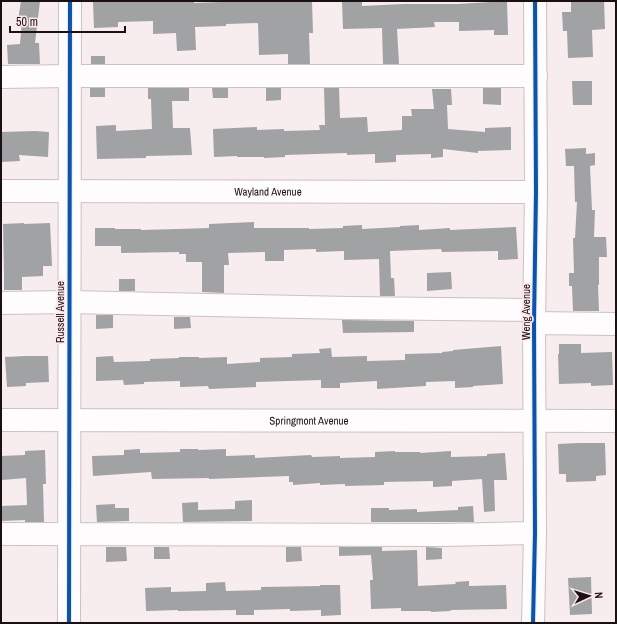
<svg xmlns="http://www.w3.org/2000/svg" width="617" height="624" font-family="'Archivo Narrow',sans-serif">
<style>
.building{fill:#a0a2a4}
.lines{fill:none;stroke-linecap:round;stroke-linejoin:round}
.minor-casing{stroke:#cdc1c3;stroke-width:24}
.minor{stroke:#fefcfc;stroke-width:22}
.cycleway-casing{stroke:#fce7ea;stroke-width:6}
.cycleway{stroke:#0057b8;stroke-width:4}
.labels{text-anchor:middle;stroke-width:3.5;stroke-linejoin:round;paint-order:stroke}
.street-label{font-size:11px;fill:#1b1012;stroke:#fce7ea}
</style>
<rect width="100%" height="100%" fill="#f7ecee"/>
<g class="building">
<path d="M 21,1 L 40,1 L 35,43 L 39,43 L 40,64 L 8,64 L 7,45 L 20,44 L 22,21 L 18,20 Z"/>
<path d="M 93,1 L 194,1 L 194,3 L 247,1 L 312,1 L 313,33 L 309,33 L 310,64 L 288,64 L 288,54 L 259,55 L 258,23 L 226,24 L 226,26 L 195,27 L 196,50 L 177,51 L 176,33 L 153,34 L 153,21 L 118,22 L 118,27 L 94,28 Z"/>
<path d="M 362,1 L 362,6 L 404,4 L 458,4 L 507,1 L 508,35 L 494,35 L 494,30 L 459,31 L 459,22 L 434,22 L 435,27 L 397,29 L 399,64 L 383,64 L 382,28 L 343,29 L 342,2 Z"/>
<path d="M 571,1 L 604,1 L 605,29 L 592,30 L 593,57 L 568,58 L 567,31 L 563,31 L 562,12 L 571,12 Z"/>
<rect x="91" y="56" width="14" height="8"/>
<path d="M 572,81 L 592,81 L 592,105 L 573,105 Z"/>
<rect x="90" y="88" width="15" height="9"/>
<path d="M 148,88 L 189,88 L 189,101 L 172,101 L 173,128 L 190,128 L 192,155 L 146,156 L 146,158 L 97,159 L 96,126 L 116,125 L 116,131 L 152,129 L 151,99 L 148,99 Z"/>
<path d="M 212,88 L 228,88 L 228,98 L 213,98 Z"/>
<path d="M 266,88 L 281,88 L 281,100 L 266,101 Z"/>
<path d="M 324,88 L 339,88 L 340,118 L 367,117 L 368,132 L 402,130 L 402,116 L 412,116 L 411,109 L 434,109 L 432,89 L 451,89 L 452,105 L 447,105 L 448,129 L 485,132 L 485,128 L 511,127 L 511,150 L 478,151 L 478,153 L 443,149 L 443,157 L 431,158 L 431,154 L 396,155 L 396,162 L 375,163 L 375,154 L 347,155 L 347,153 L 285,155 L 285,157 L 264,158 L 264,157 L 237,157 L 237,156 L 214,157 L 213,129 L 257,127 L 257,130 L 284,129 L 284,131 L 320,130 L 319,125 L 325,125 Z"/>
<path d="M 483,88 L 501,88 L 501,105 L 483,104 Z"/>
<path d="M 35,131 L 49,132 L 48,157 L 19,155 L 20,161 L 1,162 L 1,132 Z"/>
<path d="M 586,148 L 586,154 L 595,153 L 595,165 L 590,166 L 592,210 L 595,210 L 594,237 L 606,237 L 607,257 L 599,257 L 599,285 L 598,285 L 599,311 L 573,311 L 572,286 L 569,286 L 569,273 L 574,273 L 573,238 L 575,238 L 577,202 L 575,202 L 574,166 L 566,166 L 565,149 Z"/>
<path d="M 254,222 L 254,228 L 309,228 L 309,229 L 343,228 L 343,226 L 362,225 L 362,229 L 400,227 L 400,226 L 419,225 L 419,230 L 450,228 L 450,230 L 516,227 L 518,259 L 498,260 L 498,251 L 442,252 L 441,249 L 390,251 L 391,278 L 394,278 L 395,296 L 380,296 L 379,259 L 344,260 L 344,251 L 316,252 L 316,249 L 284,250 L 284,261 L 265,261 L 265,252 L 228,253 L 229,265 L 224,265 L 224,293 L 202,292 L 202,262 L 186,262 L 186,254 L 179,254 L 179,252 L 121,253 L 121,246 L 95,246 L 95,228 L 115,228 L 115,229 L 141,229 L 141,230 L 178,229 L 209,228 L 209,224 Z"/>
<path d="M 24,223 L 24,224 L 50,223 L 52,266 L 43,266 L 43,276 L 22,277 L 22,290 L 4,290 L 4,274 L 3,224 Z"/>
<path d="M 451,272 L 452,289 L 427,291 L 427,273 Z"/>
<rect x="119" y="279" width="16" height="12"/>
<path d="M 96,315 L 113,315 L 113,328 L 96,329 Z"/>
<path d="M 174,317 L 190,317 L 191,328 L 174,329 Z"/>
<path d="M 342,320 L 414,321 L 414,332 L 343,333 Z"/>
<path d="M 559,344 L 581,344 L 581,353 L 612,352 L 613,385 L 591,386 L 591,383 L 559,384 L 558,354 L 559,354 Z"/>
<path d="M 501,346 L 503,384 L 473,386 L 473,387 L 455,388 L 455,381 L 426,382 L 426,386 L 377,389 L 377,381 L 340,383 L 340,388 L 321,388 L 321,380 L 256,382 L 256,387 L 209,389 L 208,386 L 180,387 L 180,381 L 144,382 L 144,384 L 124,385 L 123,380 L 96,381 L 96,357 L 113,356 L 114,362 L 150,361 L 150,359 L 179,358 L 179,357 L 199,357 L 199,358 L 227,357 L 227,364 L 260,362 L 260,358 L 292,357 L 292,354 L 320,353 L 319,349 L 331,348 L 332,357 L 367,356 L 367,361 L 405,360 L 405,354 L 442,353 L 442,352 L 453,351 L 453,350 Z"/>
<path d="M 25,356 L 48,356 L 49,382 L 26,383 L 26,386 L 7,387 L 5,357 Z"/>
<path d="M 578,443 L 605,443 L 606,475 L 596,476 L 596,481 L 566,482 L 566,474 L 559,474 L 558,444 Z"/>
<path d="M 140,449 L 140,453 L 180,452 L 180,449 L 198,449 L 198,450 L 226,449 L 226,456 L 255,455 L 255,458 L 311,455 L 312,457 L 340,456 L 340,458 L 375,457 L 375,452 L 395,451 L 395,452 L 420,452 L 420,453 L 451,451 L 451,457 L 487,456 L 487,454 L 505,453 L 507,480 L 494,480 L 495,511 L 484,512 L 482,479 L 452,481 L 452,486 L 433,487 L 433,481 L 384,482 L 384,485 L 345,486 L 345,484 L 320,485 L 320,483 L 293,485 L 293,482 L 289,482 L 289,476 L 209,479 L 209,478 L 152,479 L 151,472 L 93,476 L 92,456 L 124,455 L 124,450 Z"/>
<path d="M 45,450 L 46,484 L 43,484 L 44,522 L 25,522 L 25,520 L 2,521 L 1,506 L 27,505 L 26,478 L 2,480 L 1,456 L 25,455 L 25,451 Z"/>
<path d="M 252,500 L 252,521 L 183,522 L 182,503 L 198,502 L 198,510 L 235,509 L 235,501 Z"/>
<path d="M 115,504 L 115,508 L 129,508 L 129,521 L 97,522 L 96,505 Z"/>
<path d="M 473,506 L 474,522 L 371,522 L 371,508 L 389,508 L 389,510 L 417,509 L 417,512 L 458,510 L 458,507 Z"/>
<path d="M 106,547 L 126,547 L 127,561 L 106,562 Z"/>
<path d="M 154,547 L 169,547 L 170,559 L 154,559 Z"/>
<path d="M 286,547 L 301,547 L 302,561 L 286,562 Z"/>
<path d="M 339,547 L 382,547 L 382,551 L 417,550 L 418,586 L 456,584 L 455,582 L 469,581 L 469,586 L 506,585 L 507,609 L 450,610 L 451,611 L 431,612 L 431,611 L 401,611 L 401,608 L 371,609 L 370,580 L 373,580 L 371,555 L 339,556 Z"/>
<path d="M 426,547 L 442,548 L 442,559 L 426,560 Z"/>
<path d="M 591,577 L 592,614 L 570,615 L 568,578 Z"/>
<path d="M 225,582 L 226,591 L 261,590 L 261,587 L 320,586 L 320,585 L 340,585 L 341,615 L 321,616 L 321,610 L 290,611 L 290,609 L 254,610 L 254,615 L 236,615 L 236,610 L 178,611 L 178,610 L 146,611 L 145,588 L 171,587 L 171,592 L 206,591 L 206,583 Z"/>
</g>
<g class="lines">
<defs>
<g id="minor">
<path d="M 1,77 L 70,76 L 536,76"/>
<path id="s1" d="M 1,191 L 536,192"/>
<path d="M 1,303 L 69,302 L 349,308 L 534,310"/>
<path d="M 534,323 L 616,324"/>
<path id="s2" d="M 1,420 L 616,421"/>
<path d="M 1,534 L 443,535 L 535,533"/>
<path d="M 69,623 L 70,1"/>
<path d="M 533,623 L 535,533 L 534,323 L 536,192 L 535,1"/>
</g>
</defs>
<use href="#minor" class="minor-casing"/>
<use href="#minor" class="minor"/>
<defs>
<g id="cycleway">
<path d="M 69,623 L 70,1"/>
<path d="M 533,623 L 535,533 L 534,323 L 536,192 L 535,1"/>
</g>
</defs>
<use href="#cycleway" class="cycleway-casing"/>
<use href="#cycleway" class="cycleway"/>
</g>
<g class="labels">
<g class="street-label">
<text dy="4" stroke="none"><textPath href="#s1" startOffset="267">Wayland Avenue</textPath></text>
<text transform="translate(60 312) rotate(-90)" y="4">Russell Avenue</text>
<text transform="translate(526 312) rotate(-90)" y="4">Weng Avenue</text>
<text dy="4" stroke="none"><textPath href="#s2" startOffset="308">Springmont Avenue</textPath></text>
</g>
</g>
<rect width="617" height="624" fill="none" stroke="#1b1012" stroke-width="4"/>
<g transform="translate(589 596) rotate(86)" stroke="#fce7ea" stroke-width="3" paint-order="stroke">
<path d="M0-3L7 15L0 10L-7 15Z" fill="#1b1012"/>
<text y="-6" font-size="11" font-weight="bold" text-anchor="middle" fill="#1b1012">N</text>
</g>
<path d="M10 26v6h115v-6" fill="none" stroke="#1b1012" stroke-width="2"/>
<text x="16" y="26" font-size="12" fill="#1b1012" stroke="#fce7ea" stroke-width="3" paint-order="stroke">50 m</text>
</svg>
